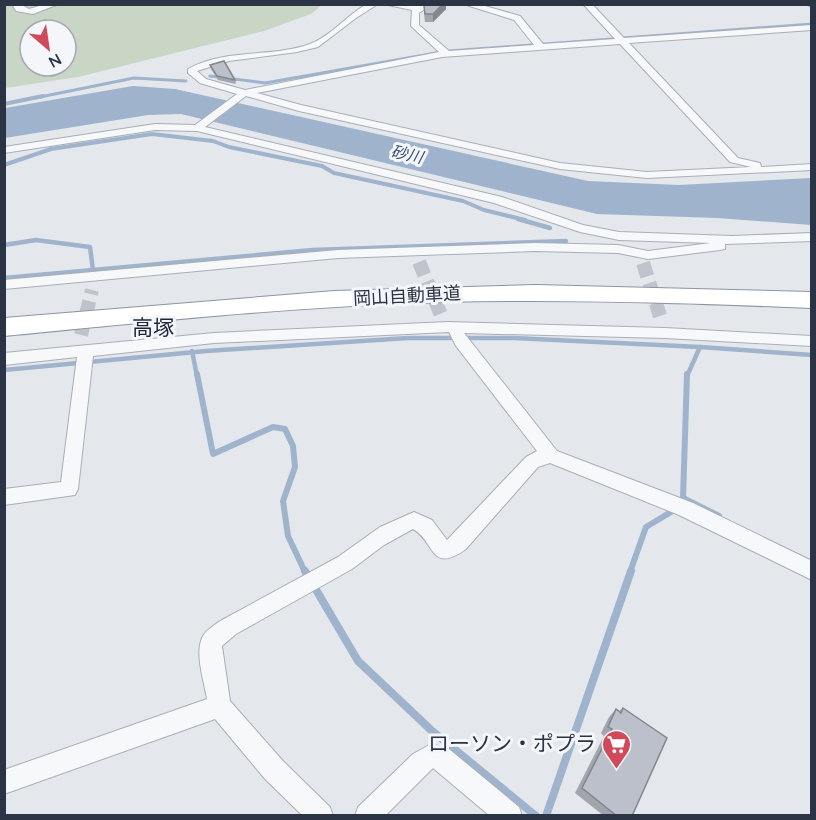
<svg xmlns="http://www.w3.org/2000/svg" width="816" height="820" font-family="Quicksand,'Noto Sans JP',sans-serif">
<style>
.green{fill:#c9d6c5;fill-rule:evenodd}
.water{fill:#9fb4cc}
.lines{fill:none;stroke-linecap:round;stroke-linejoin:round}
.stream-far4{stroke:#9fb4cc;stroke-width:3}
.stream-far3{stroke:#9fb4cc;stroke-width:4}
.stream-far2{stroke:#9fb4cc;stroke-width:4.5}
.stream-far1{stroke:#9fb4cc;stroke-width:6}
.stream{stroke:#9fb4cc;stroke-width:8}
.street-tunnel{stroke:#bfc3cb;stroke-width:14;stroke-dasharray:14 7;stroke-linecap:butt}
.street-casing{stroke:#a9aeb7;stroke-width:2}
.secondary-casing{stroke:#a9aeb7;stroke-width:2}
.highway-casing{stroke:#8b94a3;stroke-width:2}
.street{fill:#f7f8fa;fill-rule:evenodd}
.secondary{fill:#fff;fill-rule:evenodd}
.highway{fill:#fff;fill-rule:evenodd}
.wall{fill:#a1a5ae}
.shaded-wall{fill:#83868d}
.building{fill:#bbc0ca;stroke:#83868d;stroke-width:1.5}
.labels{text-anchor:middle;stroke-width:6;stroke-linejoin:round;paint-order:stroke}
.far-water-label{font-size:16px;font-style:italic;fill:#34527a;stroke:#f4f6f9}
.street-label{font-size:18px;fill:#2b3445;stroke:#f4f6f9}
.quarter-label{font-size:21px;fill:#1d2536;stroke:#f4f6f9}
.near-poi-label{font-size:21px;fill:#2b3445;stroke:#f4f6f9;text-anchor:end}
</style>
<rect width="100%" height="100%" fill="#e4e7ec"/>
<path class="green" d="M 5,5 L 322,5 L 311,14 L 264,31 L 78,77 L 5,88 ZM 30,30 L 66,30 L 66,66 L 30,66 Z"/>
<path class="water" d="M 133,86 L 175,89 L 588,181 L 679,185 L 811,178 L 811,225 L 717,218 L 597,214 L 181,114 L 148,115 L 5,138 L 5,108 Z"/>
<g class="lines">
<g class="stream-far4">
<path d="M 623,38 L 812,24"/>
<path d="M 449,51 L 612,39"/>
<path d="M 210,76 L 265,83 L 436,53"/>
<path d="M 35,98 L 134,78 L 186,81"/>
</g>
<g class="stream-far3">
<path d="M 4,104 L 43,96"/>
<path d="M 4,165 L 51,149 L 152,134 L 213,141 L 229,147 L 322,166 L 334,173 L 463,201 L 484,210 L 525,220"/>
</g>
<g class="stream-far2">
<path d="M 518,219 L 550,228"/>
<path d="M 4,245 L 36,240 L 90,247 L 93,270 L 313,250 L 566,241"/>
<path d="M 4,278 L 93,270"/>
<path d="M 700,347 L 812,355"/>
<path d="M 192,351 L 197,376"/>
<path d="M 4,370 L 206,351 L 408,338 L 514,338 L 700,347 L 687,376"/>
</g>
<g class="stream-far1">
<path d="M 197,374 L 213,454 L 273,427 L 285,429 L 293,446 L 295,467 L 283,501 L 288,536 L 305,572"/>
<path d="M 687,374 L 683,498 L 719,516"/>
<path d="M 630,572 L 646,527 L 676,509"/>
</g>
<g class="stream">
<path d="M 305,571 L 358,661 L 431,730 L 536,816"/>
<path d="M 546,816 L 631,571"/>
</g>
<g class="street-tunnel">
<path d="M 419,262 L 441,315"/>
<path d="M 643,263 L 660,316"/>
<path d="M 81,335 L 92,290"/>
</g>
<defs>
<g id="street">
<path d="M 12,4 L 20,4 L 29,9 L 46,4 L 59,4 L 33,14 L 16,11 Z"/>
<path d="M 367,4 L 378,4 L 356,18 L 318,47 L 297,52 L 229,61 L 197,71 L 206,79 L 245,90 L 439,52 L 411,26 L 412,10 L 383,4 L 417,6 L 432,4 L 419,13 L 419,25 L 449,51 L 534,45 L 514,20 L 463,4 L 478,4 L 520,16 L 543,44 L 615,39 L 583,4 L 592,4 L 624,38 L 812,25 L 812,30 L 629,43 L 738,158 L 760,163 L 761,167 L 812,164 L 812,170 L 647,178 L 560,169 L 299,111 L 246,96 L 205,127 L 502,197 L 583,225 L 619,232 L 732,236 L 812,233 L 812,241 L 725,244 L 725,249 L 720,250 L 648,259 L 618,253 L 535,251 L 338,258 L 4,289 L 4,280 L 338,250 L 535,243 L 618,245 L 648,251 L 711,243 L 619,240 L 580,232 L 494,203 L 197,131 L 155,130 L 4,153 L 4,147 L 155,124 L 195,125 L 237,94 L 200,83 L 188,73 L 188,69 C 225,48 271,58 310,44 C 331,36 347,15 367,4 ZM 620,44 L 730,162 L 751,167 L 647,172 L 560,163 L 301,105 L 257,93 L 442,57 Z"/>
<path d="M 448,322 L 665,328 L 812,336 L 812,346 L 665,338 L 464,333 L 557,451 L 693,503 L 812,561 L 812,580 L 679,515 L 550,463 L 538,467 L 466,549 C 430,575 435,541 413,529 L 384,545 L 352,569 L 236,634 L 222,646 L 230,701 L 283,761 L 330,807 L 333,816 L 303,816 L 265,779 L 215,719 L 4,794 L 4,770 L 207,699 C 204,681 194,652 203,636 C 207,629 216,624 222,620 L 338,557 L 380,527 L 414,512 L 432,520 L 447,540 L 526,457 L 537,451 L 456,346 L 449,332 L 214,343 L 93,356 L 78,489 L 75,495 L 4,505 L 4,489 L 61,482 L 77,357 L 4,365 L 4,353 L 214,333 Z"/>
<path d="M 431,744 L 449,749 L 519,807 L 522,816 L 490,816 L 433,768 L 385,816 L 355,816 L 358,807 L 413,754 Z"/>
</g>
<path id="secondary" d="M 806,4 L 812,4 L 812,8 Z"/>
<path id="highway" d="M 536,285 L 812,292 L 812,308 C 689,303 566,299 444,302 C 297,306 151,322 4,336 L 4,318 L 334,291 Z"/>
</defs>
<use href="#street" class="street-casing"/>
<use href="#secondary" class="secondary-casing"/>
<use href="#highway" class="highway-casing"/>
<use href="#street" class="street"/>
<use href="#secondary" class="secondary"/>
<use href="#highway" class="highway"/>
</g>
<g class="wall">
<path d="M 424,6 L 446,9 L 433,22 L 425,22 L 424,13 Z"/>
<path d="M 210,65 L 235,80 L 236,84 L 218,80 L 211,69 Z"/>
<path d="M 623,708 L 632,816 L 604,816 L 575,793 L 604,736 L 601,733 L 609,717 L 616,709 L 619,711 Z"/>
</g>
<path class="shaded-wall" d="M 443,4 L 446,4 L 446,9 L 433,22 L 433,14 Z"/>
<g class="building">
<path d="M 425,4 L 443,4 L 433,14 L 425,14 L 424,6 Z"/>
<path d="M 224,61 L 235,80 L 217,76 L 210,65 Z"/>
<path d="M 623,708 L 667,738 L 632,816 L 617,816 L 582,788 L 612,729 L 608,727 L 616,709 L 621,713 Z"/>
</g>
<defs>
<symbol id="supermarket-pin" viewBox="-11 -11 22 30"><path d="M0 17L-7.5 6A9.5 9.5 0 1 1 7.5 6Z" fill="#d1495b" stroke="#f4f6f9"/><path d="M-6-5.5h2.5l.6 2H6L4.5 2H-2.5L-4.4-4H-6ZM-1.5 3.2a1.3 1.3 0 1 0 .1 0ZM3 3.2a1.3 1.3 0 1 0 .1 0Z" fill="#fff"/></symbol>
</defs>
<g fill-rule="evenodd">
<use href="#supermarket-pin" x="600" y="728" width="33" height="45"/>
</g>
<g class="labels">
<g class="far-water-label">
<text transform="translate(407 154) rotate(13)" y="6">砂川</text>
</g>
<g class="street-label">
<text transform="translate(407 296) rotate(-3)" y="6">岡山自動車道</text>
</g>
<g class="quarter-label">
<text x="153" y="335">高塚</text>
</g>
<g class="near-poi-label">
<text x="596" y="751">ローソン・ポプラ</text>
</g>
</g>
<rect width="816" height="820" fill="none" stroke="#2b3445" stroke-width="12"/>
<g transform="translate(48 48) rotate(151)"><circle r="28" fill="#f4f6f9" stroke="#a4a8b1" stroke-width="1.5"/>
<path d="M0-4.5L10 22L0 15L-10 22Z" fill="#d1495b"/>
<text y="-9" font-size="16" font-weight="bold" text-anchor="middle" fill="#2b3445">N</text>
</g>
</svg>
